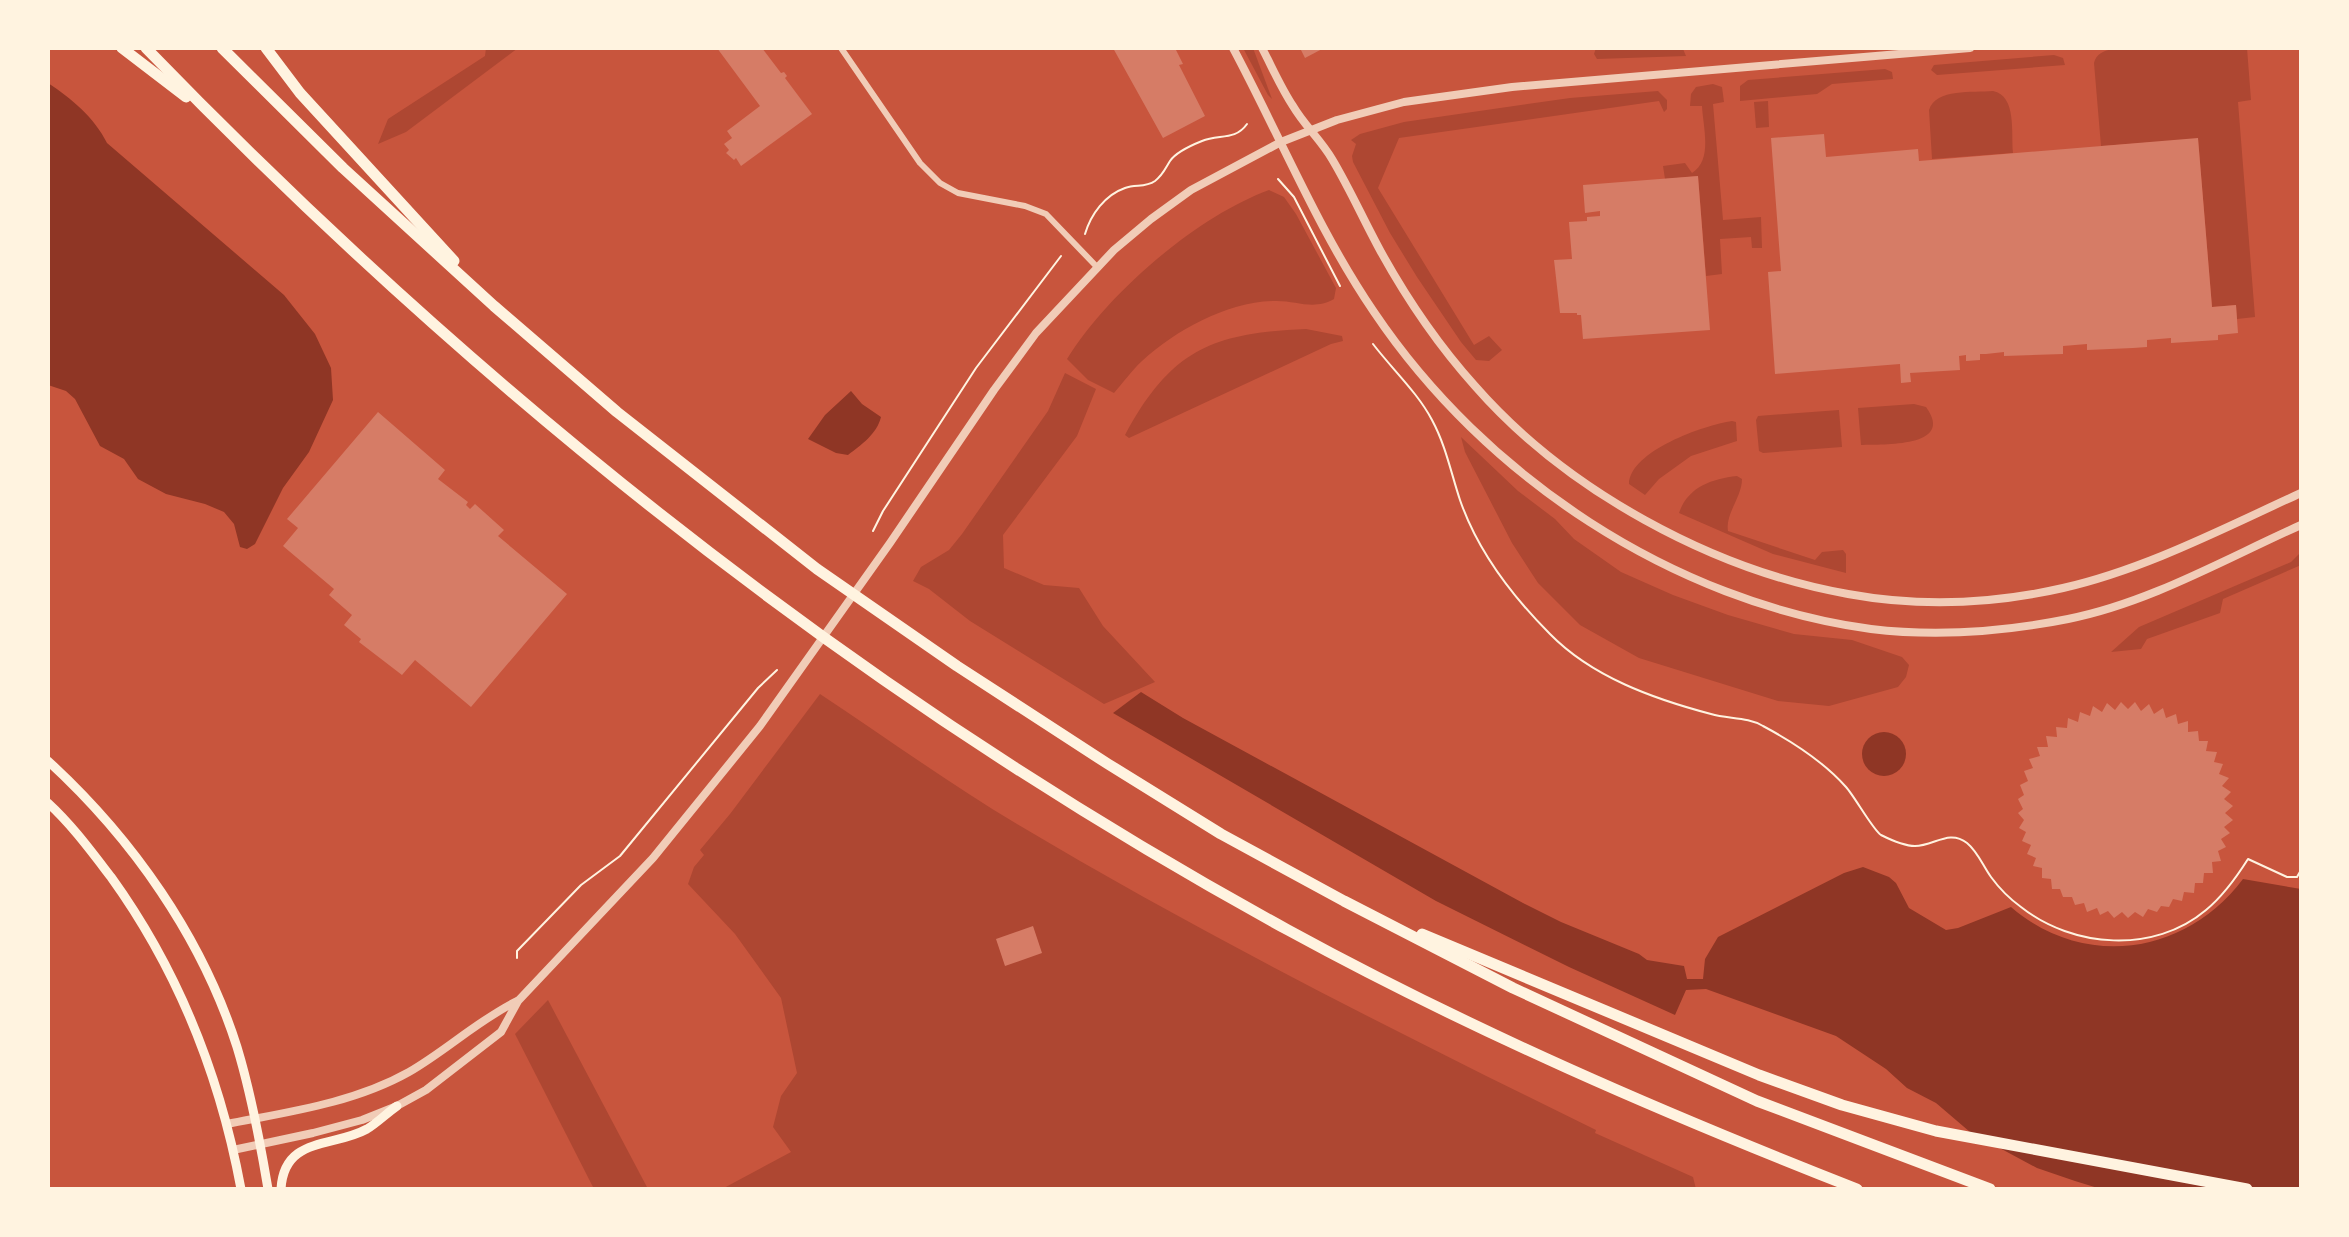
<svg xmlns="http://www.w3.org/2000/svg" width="2349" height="1237" font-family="Arial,sans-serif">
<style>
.green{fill:#ae4732}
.water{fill:#8f3625}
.building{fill:#d67c66}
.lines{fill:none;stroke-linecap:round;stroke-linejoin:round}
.path{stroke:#fff3e0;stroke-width:2}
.minor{stroke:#f1ccb7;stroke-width:6}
.tertiary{stroke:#f1ccb7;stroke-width:8}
.secondary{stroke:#fff3e0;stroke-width:9}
.motorway{stroke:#fff3e0;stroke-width:11}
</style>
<rect width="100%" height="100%" fill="#c8553d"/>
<g class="green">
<path d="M 486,48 L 518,48 L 406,132 L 378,144 L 388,119 L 485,56 Z"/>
<path d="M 1243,48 L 1253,48 L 1272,99 L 1268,95 Z"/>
<path d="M 1596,48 L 1683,49 L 1686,56 L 1597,59 L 1594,54 Z"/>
<path d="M 2141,48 L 2247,48 L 2251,100 L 2238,102 L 2255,317 L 2237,319 L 2236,305 L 2212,307 L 2198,139 L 2101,146 L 2094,63 C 2098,45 2125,49 2141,48 Z"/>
<path d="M 2054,55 L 2063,58 L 2065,65 L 1937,75 L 1931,70 L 1934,65 Z"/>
<path d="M 1885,69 L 1892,72 L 1893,79 L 1832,84 L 1817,94 L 1740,101 L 1740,86 L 1748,80 Z"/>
<path d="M 1713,84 L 1722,87 L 1724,102 L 1713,104 L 1723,220 L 1761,217 L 1762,248 L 1752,248 L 1751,237 L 1720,239 L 1722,274 L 1706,276 L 1698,176 L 1665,179 L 1663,166 L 1685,163 L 1692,173 C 1713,160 1703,127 1702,106 L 1690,106 L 1691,94 L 1696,87 Z"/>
<path d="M 1658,91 L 1667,100 L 1667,109 L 1664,112 L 1659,101 L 1399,138 L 1378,188 L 1474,345 L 1489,336 L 1502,350 L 1489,361 L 1476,360 L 1461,342 L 1417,277 L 1390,233 L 1353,162 L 1352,156 L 1356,144 L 1351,140 L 1360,134 L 1404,122 L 1438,117 L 1570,98 Z"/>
<path d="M 1993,91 C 2017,96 2011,133 2013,153 L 1932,159 L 1929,110 C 1936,88 1973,93 1993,91 Z"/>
<path d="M 1768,101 L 1769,127 L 1756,128 L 1754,102 Z"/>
<path d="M 1269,190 L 1284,197 L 1296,214 L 1336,288 L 1334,299 C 1313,311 1296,300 1274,301 C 1227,302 1176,330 1142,361 C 1132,370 1123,383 1114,393 L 1088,380 L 1067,359 C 1108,293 1196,217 1269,190 Z"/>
<path d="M 1306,329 L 1342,336 L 1343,341 L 1331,344 L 1129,438 L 1125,435 C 1171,350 1212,333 1306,329 Z"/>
<path d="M 1065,373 L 1096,389 L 1077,436 L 1003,535 L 1004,568 L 1044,585 L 1079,588 L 1103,626 L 1155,682 L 1104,704 L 970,621 L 929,589 L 913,581 L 921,567 L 949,550 L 962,534 L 1048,411 Z"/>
<path d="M 1914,404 L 1926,407 C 1956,448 1882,444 1861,445 L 1858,408 Z"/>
<path d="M 1839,410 L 1842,447 L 1763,453 L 1759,451 L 1756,420 L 1758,416 Z"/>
<path d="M 1732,421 L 1736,422 L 1737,441 L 1691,456 L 1659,479 L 1645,495 L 1629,484 C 1630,451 1704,425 1732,421 Z"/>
<path d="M 1461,437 L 1518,491 L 1555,519 L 1574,539 L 1621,572 L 1673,595 L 1728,615 L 1794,634 L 1852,640 L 1902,657 L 1909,665 L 1906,677 L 1898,687 L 1829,706 L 1778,701 L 1639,658 L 1580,625 L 1538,583 L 1512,543 L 1465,452 Z"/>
<path d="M 1737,476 L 1742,479 C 1742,497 1725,514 1728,531 L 1815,560 L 1822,552 L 1843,550 L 1846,554 L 1846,573 L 1773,554 L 1679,513 C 1688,487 1711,479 1737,476 Z"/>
<path d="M 2301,552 L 2301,565 L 2223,599 L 2220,613 L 2147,639 L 2141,649 L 2111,652 L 2139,627 L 2291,562 Z"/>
<path d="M 820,694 C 885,737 950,784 1017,824 C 1205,936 1400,1034 1596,1130 L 1595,1133 L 1693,1177 L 1696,1189 L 722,1189 L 791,1152 L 773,1127 L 781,1096 L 797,1073 L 781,998 L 735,934 L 688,884 L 694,867 L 704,855 L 700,850 L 730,814 Z"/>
<path d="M 548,1000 L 648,1189 L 594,1189 L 515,1034 Z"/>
</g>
<g class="water">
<path d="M 48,83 C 72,99 94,117 107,143 L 284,295 L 315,334 L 331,368 L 333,400 L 309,452 L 283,488 L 255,544 L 247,549 L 240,547 L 234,524 L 224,512 L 205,504 L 166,494 L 138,479 L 124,459 L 100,446 L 75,399 L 66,391 L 48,385 Z"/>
<path d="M 851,391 L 862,404 L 881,417 C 877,434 861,445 848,455 L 836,453 L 808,439 L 825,415 Z"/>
<path d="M 1141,692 L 1183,718 L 1523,903 L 1561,922 L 1639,954 L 1647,960 L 1684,966 L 1687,979 L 1703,979 L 1705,959 L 1718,937 L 1844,873 L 1863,867 L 1889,877 L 1896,883 L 1909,908 L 1946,930 L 1958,928 L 2011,907 C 2084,970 2186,955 2243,879 L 2301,889 L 2301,1189 L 2101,1189 L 2075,1181 L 2037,1168 L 1970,1132 L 1936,1103 L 1907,1088 L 1886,1069 L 1836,1036 L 1706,989 L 1686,990 L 1675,1015 L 1569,967 L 1436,901 L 1113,713 Z"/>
<circle cx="1884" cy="754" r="22"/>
</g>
<g class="building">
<path d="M 717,48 L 762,48 L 781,73 L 784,72 L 787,76 L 785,78 L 812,114 L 741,166 L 736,158 L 734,160 L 726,153 L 729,150 L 724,144 L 732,138 L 727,131 L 760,106 Z"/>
<path d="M 1113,48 L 1175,48 L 1183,64 L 1179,65 L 1205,116 L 1163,138 Z"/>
<path d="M 1300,48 L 1324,48 L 1305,58 Z"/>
<path d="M 1824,134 L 1826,157 L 1918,149 L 1919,161 L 2198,138 L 2212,307 L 2236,305 L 2238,333 L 2218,335 L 2218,340 L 2171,343 L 2171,338 L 2147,340 L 2147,347 L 2133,348 L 2087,350 L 2087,344 L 2063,346 L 2063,354 L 2004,356 L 2004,352 L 1986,354 L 1980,354 L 1980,360 L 1966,361 L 1966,355 L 1959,356 L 1960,370 L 1910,373 L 1911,382 L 1901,383 L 1900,364 L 1775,374 L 1768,272 L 1781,271 L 1771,138 Z"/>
<path d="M 1698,176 L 1710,330 L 1583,339 L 1581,315 L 1577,315 L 1577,313 L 1560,313 L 1554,260 L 1572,259 L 1569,222 L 1587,221 L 1587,217 L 1600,216 L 1600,211 L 1585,213 L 1583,185 Z"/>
<path d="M 378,412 L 445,470 L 438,479 L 468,502 L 466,505 L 470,509 L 475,504 L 504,530 L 498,536 L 567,594 L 471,707 L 415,660 L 402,675 L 359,642 L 361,639 L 344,625 L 352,615 L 329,595 L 334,589 L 283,546 L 298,528 L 287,519 Z"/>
<path d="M 2121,702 L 2128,709 L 2135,702 L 2141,711 L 2149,704 L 2154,714 L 2163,708 L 2166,718 L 2176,714 L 2178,724 L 2188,721 L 2188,732 L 2198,731 L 2199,741 L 2208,741 L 2206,751 L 2217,752 L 2214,762 L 2223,764 L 2219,774 L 2229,778 L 2222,786 L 2231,792 L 2224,799 L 2233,806 L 2225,813 L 2233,820 L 2224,827 L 2230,833 L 2221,839 L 2226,847 L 2218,851 L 2221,861 L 2212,862 L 2213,873 L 2204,873 L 2203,883 L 2195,883 L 2194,893 L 2184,892 L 2182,901 L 2173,899 L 2169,907 L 2161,906 L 2157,912 L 2148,909 L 2143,917 L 2135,912 L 2128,918 L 2122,912 L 2114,918 L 2108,911 L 2100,915 L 2097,908 L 2087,912 L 2084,903 L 2075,905 L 2072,897 L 2063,897 L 2060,889 L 2052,889 L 2051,879 L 2042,878 L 2042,868 L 2033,866 L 2036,858 L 2027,854 L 2031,845 L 2022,841 L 2026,832 L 2019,828 L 2024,820 L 2018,813 L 2023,809 L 2018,799 L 2024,795 L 2020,785 L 2028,781 L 2024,771 L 2033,768 L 2029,759 L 2040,756 L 2037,747 L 2048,747 L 2046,736 L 2057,737 L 2056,727 L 2067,728 L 2068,718 L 2078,722 L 2080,712 L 2090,716 L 2093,706 L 2102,712 L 2107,703 L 2115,710 Z"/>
<path d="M 1033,926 L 1042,953 L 1005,966 L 996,939 Z"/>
</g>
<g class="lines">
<g class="path">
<path d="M 1278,179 L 1294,197 L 1340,286"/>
<path d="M 1085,234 C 1091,214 1105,195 1125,188 C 1136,184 1145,188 1155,181 C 1163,175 1165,169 1170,161 C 1176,152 1192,145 1202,141 C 1219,134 1235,141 1247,124"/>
<path d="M 1373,344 C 1392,369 1418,393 1432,420 C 1446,446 1451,473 1460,500 C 1478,552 1512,596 1550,634 C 1592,677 1654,699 1711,714 C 1728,719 1748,717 1763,726 C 1793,742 1823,761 1846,787 C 1855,797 1873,830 1881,835 C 1891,840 1905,846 1915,846 C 1934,846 1949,829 1967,843 C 1978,852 1983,866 1991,877 C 1999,888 2010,899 2021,907 C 2073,948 2154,954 2206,910 C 2223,896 2236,878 2248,859 L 2287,877 L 2297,877 L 2301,870"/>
<path d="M 873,531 L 883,511 L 976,368 L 1061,256"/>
<path d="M 517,958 L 517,951 L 581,885 L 620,856 L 758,688 L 777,670"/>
</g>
<path class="minor" d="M 841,48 L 920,163 L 940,183 L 958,193 L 1025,206 L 1046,214 L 1097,267"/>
<g class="tertiary">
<path d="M 1233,48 C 1280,136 1318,230 1374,312 C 1485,477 1673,602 1871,629 C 1937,637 2003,632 2068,619 C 2149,603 2225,559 2301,525"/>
<path d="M 1262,48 C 1272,67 1281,88 1293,106 C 1304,125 1321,140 1332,159 C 1350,189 1364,221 1381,252 C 1407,299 1439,346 1475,386 C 1566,490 1712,570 1848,594 C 1919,607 1993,604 2063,588 C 2146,569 2224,528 2301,493"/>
<path d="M 227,1124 C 288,1112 354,1103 409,1072 C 447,1050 477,1021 517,1001"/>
<path d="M 233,1150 L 313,1133 L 362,1120 L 397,1106 L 426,1090 L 501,1032 L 518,1001 L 653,858 L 760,726 L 890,543 L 994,390 L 1036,333 L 1114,250 L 1151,219 L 1191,190 L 1281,142 L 1337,120 L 1404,102 L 1512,87 L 1970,48"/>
</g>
<g class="secondary">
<path d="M 48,761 C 132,838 202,937 237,1047 C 251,1093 260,1141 268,1189"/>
<path d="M 48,803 C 72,825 91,851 111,877 C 178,970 220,1076 241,1189"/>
<path d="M 281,1189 C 284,1136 333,1148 367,1129 C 377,1123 387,1113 397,1106"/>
</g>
<g class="motorway">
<path d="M 122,48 L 186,97"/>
<path d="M 146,48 C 482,395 863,698 1288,930 C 1471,1030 1663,1113 1857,1189"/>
<path d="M 222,48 L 343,168 L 494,306 L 617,412 L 817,569 L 957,666 L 1108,764 L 1221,834 L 1344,901 L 1513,988 L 1757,1101 L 1990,1189"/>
<path d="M 266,48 L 300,93 L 454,261"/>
<path d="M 1422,934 L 1759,1075 L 1842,1105 L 1936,1131 L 2247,1189"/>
</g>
</g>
<rect width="2349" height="1237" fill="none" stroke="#fff3e0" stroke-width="100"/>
</svg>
